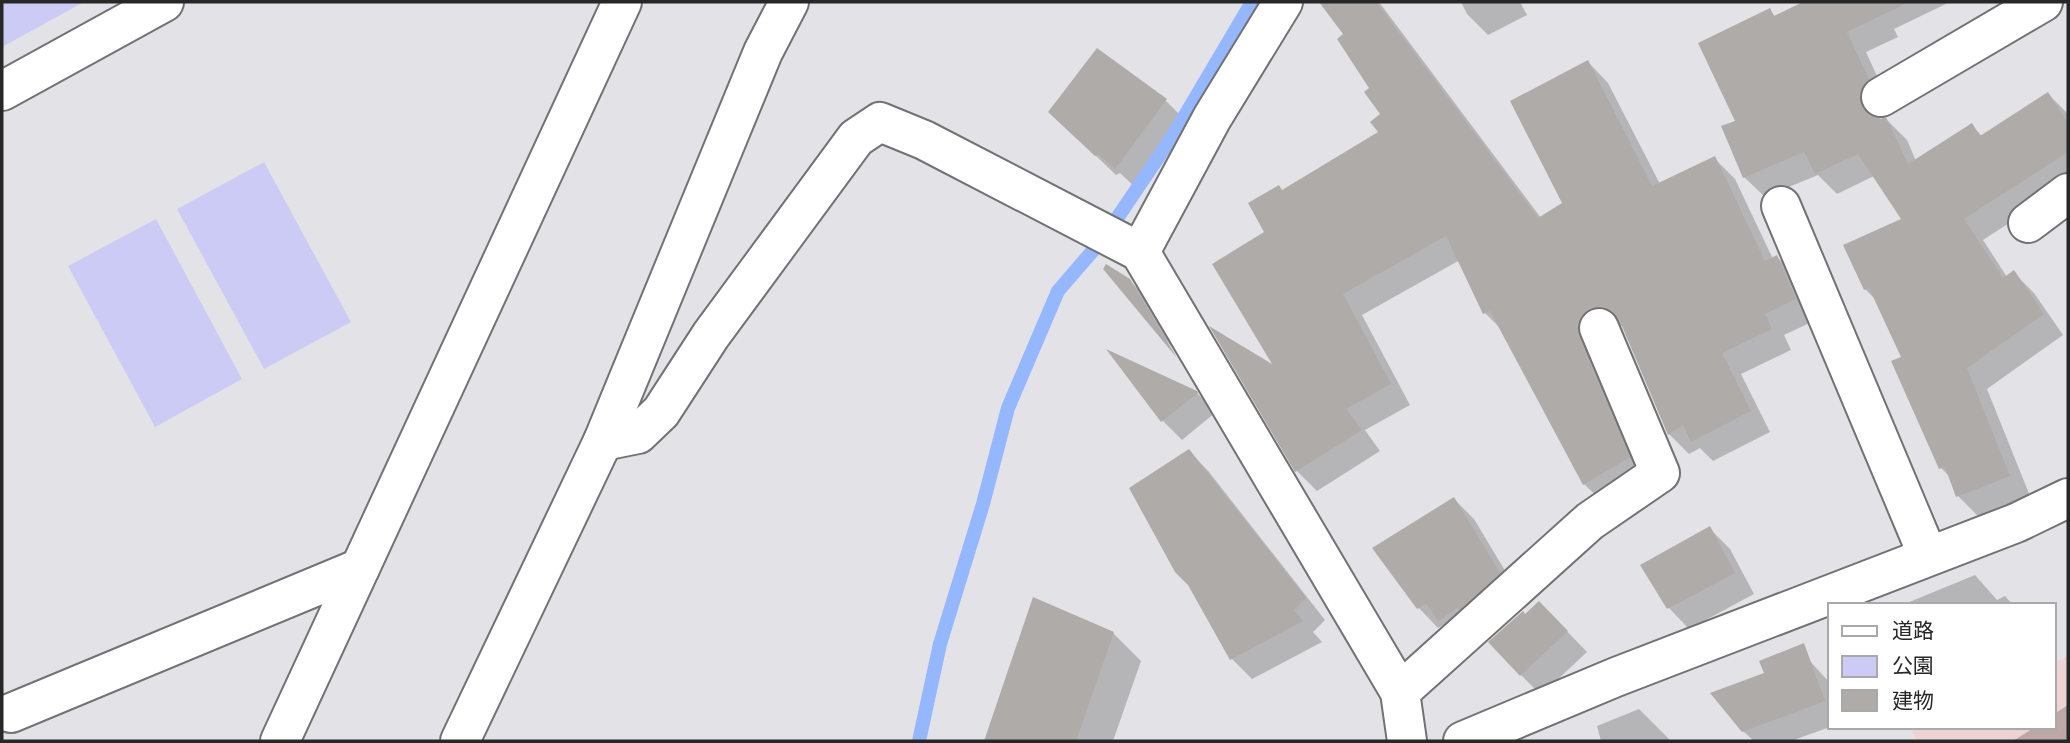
<svg xmlns="http://www.w3.org/2000/svg" width="2070" height="743" font-family="'Times New Roman','Noto Sans JP',serif">
<style>
.medical{fill:#edd3d2}
.green{fill:#cccbf5}
.shadow{fill:#0003}
.lines{fill:none;stroke-linecap:round;stroke-linejoin:round}
.stream{stroke:#95b7fe;stroke-width:14}
.building{fill:#afaba9}
.minor-casing{stroke:#727275;stroke-width:42}
.minor{stroke:#fff;stroke-width:38}
</style>
<rect width="100%" height="100%" fill="#e3e3e7"/>
<path class="medical" d="M 2068,656 L 2068,741 L 1918,741 L 1911,731 L 1919,727 L 2054,727 L 2054,663 Z"/>
<g class="green">
<path d="M 2,2 L 84,2 L 2,47 Z"/>
<path d="M 264,162 L 351,322 L 264,369 L 177,209 Z"/>
<path d="M 156,219 L 242,379 L 155,427 L 68,266 Z"/>
</g>
<g class="shadow">
<path d="M 1329,2 L 1379,2 L 1541,218 L 1565,203 L 1588,62 L 1608,83 L 1660,184 L 1714,158 L 1735,179 L 1773,259 L 1777,257 L 1797,277 L 1816,320 L 1784,335 L 1791,350 L 1741,374 L 1770,432 L 1713,461 L 1700,448 L 1689,454 L 1669,434 L 1623,326 L 1612,327 L 1649,478 L 1605,504 L 1584,484 L 1503,331 L 1485,313 L 1460,260 L 1362,315 L 1410,405 L 1365,430 L 1380,451 L 1317,491 L 1297,471 L 1277,369 L 1267,232 L 1283,191 L 1380,132 L 1383,114 Z"/>
<path d="M 1461,2 L 1520,2 L 1527,15 L 1488,35 L 1467,14 Z"/>
<path d="M 1807,2 L 1950,2 L 1894,29 L 1898,37 L 1866,52 L 1888,100 L 1882,107 L 1880,121 L 1886,119 L 1907,140 L 1916,161 L 1971,125 L 1983,137 L 2048,94 L 2068,114 L 2068,185 L 1983,240 L 2007,277 L 2014,273 L 2034,293 L 2063,335 L 1987,389 L 2030,496 L 1978,516 L 1958,496 L 1951,478 L 1941,468 L 1903,358 L 1877,301 L 1865,289 L 1903,219 L 1874,176 L 1837,194 L 1818,175 L 1765,197 L 1744,177 L 1738,121 L 1770,11 L 1776,17 Z"/>
<path d="M 1098,51 L 1166,101 L 1186,121 L 1136,188 L 1120,173 L 1116,175 L 1071,132 Z"/>
<path d="M 1105,269 L 1129,280 L 1150,301 L 1190,368 Z"/>
<path d="M 1112,354 L 1196,392 L 1216,412 L 1182,440 L 1163,421 Z"/>
<path d="M 1189,451 L 1209,472 L 1325,620 L 1313,632 L 1322,642 L 1252,679 L 1232,659 Z"/>
<path d="M 1454,499 L 1474,519 L 1519,594 L 1461,640 L 1445,624 L 1438,628 L 1418,607 Z"/>
<path d="M 1710,529 L 1730,549 L 1754,594 L 1689,629 L 1669,608 L 1642,565 Z"/>
<path d="M 1975,575 L 1997,600 L 2005,596 L 2013,605 L 1902,605 Z"/>
<path d="M 1525,615 L 1559,623 L 1587,652 L 1541,695 L 1521,675 Z"/>
<path d="M 1113,633 L 1141,661 L 1113,741 L 986,740 Z"/>
<path d="M 1809,660 L 1830,683 L 1830,727 L 1791,741 L 1754,741 L 1743,731 Z"/>
<path d="M 2068,705 L 2068,741 L 2013,741 L 2035,727 L 2054,727 L 2054,714 Z"/>
<path d="M 1639,709 L 1671,741 L 1601,741 L 1597,726 Z"/>
</g>
<g class="lines">
<path class="stream" d="M 919,741 L 940,644 L 983,504 L 1008,408 L 1058,291 L 1103,239 L 1174,134 L 1252,2"/>
</g>
<g class="building">
<path d="M 1319,2 L 1376,2 L 1538,218 L 1562,203 L 1510,101 L 1588,60 L 1652,186 L 1715,156 L 1765,261 L 1777,255 L 1796,299 L 1765,314 L 1772,329 L 1722,353 L 1751,411 L 1691,442 L 1683,425 L 1668,435 L 1619,319 L 1612,310 L 1602,306 L 1590,308 L 1581,315 L 1577,325 L 1579,336 L 1630,457 L 1583,485 L 1490,311 L 1483,314 L 1446,236 L 1343,294 L 1391,384 L 1346,409 L 1362,430 L 1295,472 L 1209,326 L 1272,364 L 1212,264 L 1264,232 L 1248,203 L 1279,185 L 1282,190 L 1378,132 L 1370,122 L 1380,114 L 1364,92 L 1369,88 L 1337,39 L 1343,34 Z"/>
<path d="M 1803,2 L 1909,2 L 1847,32 L 1869,79 L 1862,87 L 1859,96 L 1862,107 L 1871,116 L 1880,119 L 1886,117 L 1908,164 L 1972,123 L 1980,136 L 2048,92 L 2068,123 L 2068,152 L 1964,219 L 2003,278 L 2014,270 L 2044,314 L 1967,368 L 2010,476 L 1956,497 L 1945,467 L 1939,469 L 1891,361 L 1901,357 L 1869,288 L 1864,290 L 1843,245 L 1901,219 L 1858,154 L 1815,174 L 1804,152 L 1743,178 L 1721,126 L 1735,121 L 1698,43 L 1770,8 L 1774,16 Z"/>
<path d="M 1097,48 L 1167,99 L 1115,169 L 1098,154 L 1095,156 L 1048,112 Z"/>
<path d="M 1106,264 L 1130,279 L 1177,358 L 1103,269 Z"/>
<path d="M 1106,349 L 1197,391 L 1198,393 L 1161,422 Z"/>
<path d="M 1189,449 L 1306,598 L 1294,610 L 1303,621 L 1230,660 L 1188,585 L 1175,572 L 1129,488 Z"/>
<path d="M 1454,497 L 1500,573 L 1459,610 L 1457,608 L 1439,621 L 1426,604 L 1417,609 L 1372,548 Z"/>
<path d="M 1710,526 L 1735,573 L 1667,609 L 1640,565 Z"/>
<path d="M 1033,597 L 1114,632 L 1076,741 L 984,741 Z"/>
<path d="M 1539,601 L 1568,631 L 1520,676 L 1488,642 L 1523,611 L 1525,614 Z"/>
<path d="M 1804,643 L 1825,701 L 1742,732 L 1710,693 L 1764,673 L 1759,661 Z"/>
</g>
<g class="lines">
<defs>
<g id="minor">
<path d="M 2,91 L 164,2"/>
<path d="M 1881,97 L 2043,2"/>
<path d="M 1781,206 L 1928,556"/>
<path d="M 2028,223 L 2068,193"/>
<path d="M 1140,252 L 1212,118 L 1283,2"/>
<path d="M 603,441 L 638,434 L 661,412 L 711,335 L 856,138 L 880,122 L 924,140 L 1140,252 L 1400,692 L 1407,741"/>
<path d="M 1400,692 L 1590,521 L 1660,473 L 1599,328"/>
<path d="M 11,713 L 360,568"/>
<path d="M 280,741 L 622,2"/>
<path d="M 460,741 L 603,441 L 763,52 L 789,2"/>
<path d="M 1463,741 L 1616,677 L 2016,523 L 2068,498"/>
</g>
</defs>
<use href="#minor" class="minor-casing"/>
<use href="#minor" class="minor"/>
</g>
<rect width="2070" height="743" fill="none" stroke="#272728" stroke-width="7"/>
<rect x="1828" y="603" width="228" height="126" fill="#ffffff" stroke="#a9a9a9" stroke-width="2"/>
<rect x="1842" y="626" width="35" height="10" fill="#ffffff" stroke="#a9a9a9" stroke-width="2"/>
<text x="1892" y="638" font-size="21" fill="#272728">道路</text>
<rect x="1842" y="656" width="35" height="21" fill="#cccbf5" stroke="#a9a9a9" stroke-width="2"/>
<text x="1892" y="673" font-size="21" fill="#272728">公園</text>
<rect x="1842" y="690" width="35" height="21" fill="#afaba9" stroke="#a9a9a9" stroke-width="2"/>
<text x="1892" y="708" font-size="21" fill="#272728">建物</text>
</svg>
